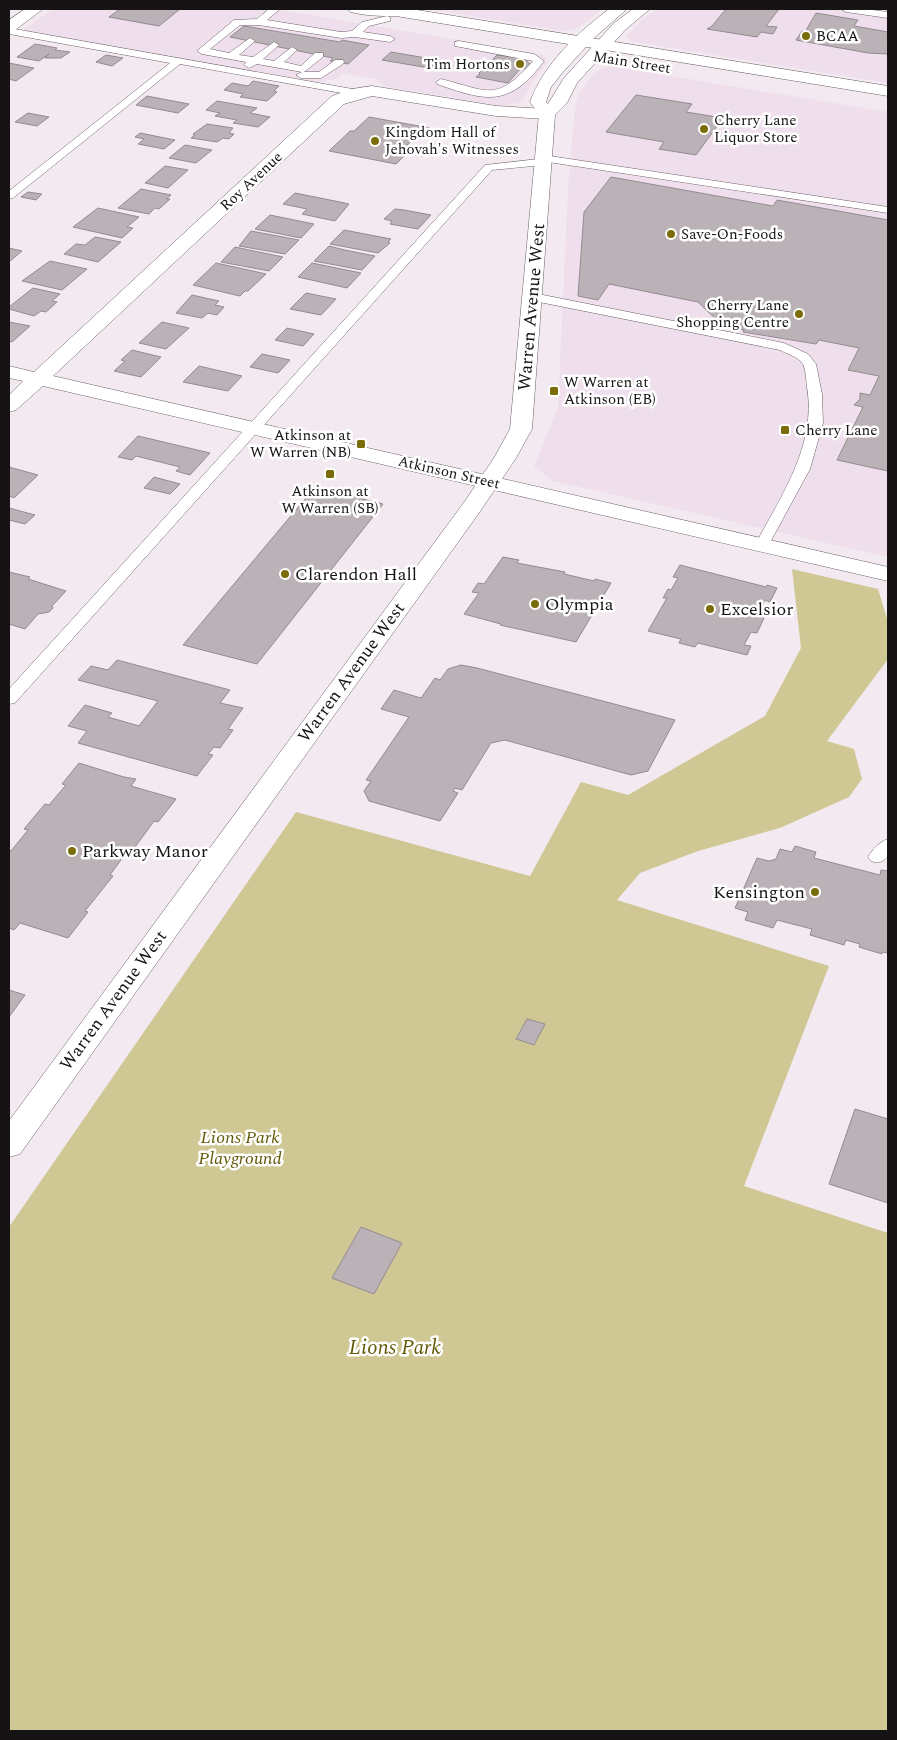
<svg xmlns="http://www.w3.org/2000/svg" width="897" height="1740" font-family="Spectral,serif">
<style>
.built{fill:#efdeeb}
.green{fill:#cfc794}
.building{fill:#bbb2b8;stroke:#938b91}
.lines{fill:none;stroke-linecap:round;stroke-linejoin:round}
.service-casing{stroke:#696167;stroke-width:1}
.minor-casing{stroke:#696167;stroke-width:1}
.tertiary-casing{stroke:#696167;stroke-width:1}
.secondary-casing{stroke:#696167;stroke-width:1}
.service{fill:#fff;fill-rule:evenodd}
.minor{fill:#fff;fill-rule:evenodd}
.tertiary{fill:#fff;fill-rule:evenodd}
.secondary{fill:#fff;fill-rule:evenodd}
.poi-dot{fill:#7a6d09;stroke:#fff;stroke-width:2}
.labels{text-anchor:middle;stroke-width:5;stroke-linejoin:round;paint-order:stroke}
.far-poi-label{font-size:15px;fill:#161315;stroke:#fff;text-anchor:start}
.far-street-label{font-size:15px;fill:#161315;stroke:#fff}
.street-label{font-size:18px;fill:#161315;stroke:#fff}
.poi-label{font-size:18px;fill:#161315;stroke:#fff;text-anchor:start}
.park-label{font-size:18px;font-style:italic;fill:#635907;stroke:#fff}
.near-park-label{font-size:21px;font-style:italic;fill:#635907;stroke:#fff}
</style>
<rect width="100%" height="100%" fill="#f3eaf1"/>
<g class="built">
<path d="M 53,9 L 275,9 L 545,55 L 547,63 L 533,81 L 522,102 L 507,105 L 507,107 L 384,86 L 376,79 L 343,73 L 336,79 L 317,82 L 23,30 Z"/>
<path d="M 428,9 L 603,9 L 578,28 L 564,31 Z"/>
<path d="M 657,9 L 888,9 L 888,83 L 634,42 L 627,38 L 627,36 L 641,21 Z"/>
<path d="M 611,66 L 888,112 L 888,557 L 553,481 L 534,466 L 558,408 L 568,189 L 575,108 L 579,94 L 593,74 L 602,68 Z"/>
</g>
<path class="green" d="M 792,569 L 878,589 L 888,622 L 888,659 L 827,741 L 854,749 L 862,779 L 849,797 L 780,828 L 698,851 L 640,873 L 617,900 L 829,966 L 744,1186 L 888,1233 L 888,1731 L 9,1731 L 9,1227 L 296,812 L 530,876 L 581,782 L 628,795 L 765,716 L 801,648 Z"/>
<g class="building">
<path d="M 120,9 L 180,9 L 159,26 L 109,17 Z"/>
<path d="M 726,9 L 779,9 L 766,26 L 777,27 L 773,34 L 761,32 L 757,37 L 707,29 L 712,26 Z"/>
<path d="M 816,13 L 858,20 L 854,26 L 888,32 L 888,54 L 868,53 L 796,40 L 802,31 L 805,32 Z"/>
<path d="M 244,26 L 340,42 L 342,40 L 369,45 L 348,64 L 330,61 L 333,58 L 230,37 Z"/>
<path d="M 35,44 L 57,48 L 55,50 L 70,52 L 61,58 L 45,58 L 49,54 L 39,61 L 17,57 Z"/>
<path d="M 391,52 L 444,61 L 435,69 L 382,60 Z"/>
<path d="M 106,55 L 123,58 L 112,66 L 96,62 Z"/>
<path d="M 497,55 L 524,58 L 530,64 L 526,69 L 521,68 L 508,83 L 476,77 L 480,74 L 479,73 Z"/>
<path d="M 9,63 L 34,68 L 16,81 L 9,79 Z"/>
<path d="M 253,81 L 279,86 L 274,91 L 277,92 L 267,101 L 240,97 L 243,94 L 224,90 L 232,83 L 248,86 Z"/>
<path d="M 636,95 L 692,104 L 686,112 L 723,118 L 696,155 L 659,149 L 664,142 L 606,132 Z"/>
<path d="M 147,96 L 189,104 L 178,113 L 136,105 Z"/>
<path d="M 217,101 L 257,108 L 250,113 L 270,117 L 258,127 L 233,123 L 237,120 L 215,116 L 220,113 L 206,110 Z"/>
<path d="M 28,113 L 49,117 L 37,126 L 15,122 Z"/>
<path d="M 369,117 L 430,128 L 421,137 L 416,137 L 407,145 L 414,146 L 396,164 L 329,151 L 350,131 L 354,131 Z"/>
<path d="M 207,124 L 233,128 L 229,133 L 234,134 L 229,139 L 223,138 L 217,142 L 191,138 L 195,134 L 193,134 Z"/>
<path d="M 140,133 L 175,140 L 164,149 L 138,144 L 144,139 L 135,137 Z"/>
<path d="M 185,145 L 212,150 L 196,163 L 169,158 Z"/>
<path d="M 165,166 L 188,170 L 168,188 L 145,183 Z"/>
<path d="M 611,177 L 773,206 L 777,200 L 888,220 L 888,471 L 837,460 L 863,407 L 854,405 L 860,399 L 860,393 L 870,395 L 879,376 L 848,370 L 859,348 L 819,340 L 816,344 L 743,332 L 744,330 L 722,325 L 698,302 L 609,284 L 598,300 L 578,296 L 584,212 Z"/>
<path d="M 141,189 L 171,195 L 166,199 L 170,199 L 159,209 L 155,208 L 149,214 L 118,208 Z"/>
<path d="M 28,192 L 42,194 L 36,200 L 21,197 Z"/>
<path d="M 295,193 L 335,201 L 349,204 L 335,221 L 302,214 L 307,209 L 283,204 Z"/>
<path d="M 98,208 L 139,217 L 127,227 L 133,228 L 122,238 L 73,227 Z"/>
<path d="M 395,209 L 404,210 L 431,215 L 418,229 L 390,224 L 392,221 L 384,219 Z"/>
<path d="M 270,215 L 314,224 L 301,238 L 255,229 Z"/>
<path d="M 344,230 L 391,239 L 388,242 L 390,243 L 378,253 L 330,244 Z"/>
<path d="M 251,231 L 299,240 L 285,254 L 239,246 Z"/>
<path d="M 95,237 L 121,242 L 98,262 L 64,254 L 76,244 L 85,245 Z"/>
<path d="M 329,246 L 345,250 L 375,256 L 362,270 L 314,261 Z"/>
<path d="M 235,247 L 283,257 L 269,271 L 221,262 Z"/>
<path d="M 9,248 L 22,251 L 9,262 Z"/>
<path d="M 50,261 L 87,269 L 62,290 L 22,281 Z"/>
<path d="M 216,263 L 253,271 L 266,274 L 248,291 L 245,291 L 240,296 L 193,285 Z"/>
<path d="M 312,263 L 361,273 L 347,288 L 298,277 Z"/>
<path d="M 33,288 L 60,294 L 52,301 L 57,302 L 46,312 L 41,311 L 34,316 L 9,309 L 9,307 Z"/>
<path d="M 306,293 L 336,299 L 321,315 L 290,309 Z"/>
<path d="M 192,295 L 219,301 L 215,305 L 224,307 L 217,315 L 208,313 L 202,318 L 176,313 Z"/>
<path d="M 9,322 L 30,326 L 12,342 L 9,341 Z"/>
<path d="M 162,322 L 189,328 L 166,349 L 139,343 Z"/>
<path d="M 287,328 L 314,334 L 303,346 L 275,340 Z"/>
<path d="M 132,350 L 161,357 L 141,377 L 114,371 L 125,361 L 121,360 Z"/>
<path d="M 262,354 L 290,360 L 278,373 L 250,367 Z"/>
<path d="M 199,366 L 242,376 L 228,391 L 183,382 Z"/>
<path d="M 138,436 L 210,453 L 190,475 L 176,471 L 180,467 L 136,456 L 132,460 L 118,457 Z"/>
<path d="M 9,467 L 38,475 L 14,498 L 9,496 Z"/>
<path d="M 154,477 L 180,484 L 170,494 L 144,488 Z"/>
<path d="M 315,487 L 383,504 L 257,664 L 183,645 Z"/>
<path d="M 9,508 L 35,515 L 25,524 L 9,520 Z"/>
<path d="M 503,557 L 519,560 L 517,563 L 565,572 L 564,574 L 594,581 L 595,579 L 611,583 L 576,642 L 500,625 L 501,624 L 464,614 L 479,593 L 472,592 L 478,583 L 484,584 Z"/>
<path d="M 680,565 L 766,587 L 767,585 L 777,588 L 770,602 L 765,600 L 757,616 L 764,618 L 757,633 L 751,632 L 744,645 L 751,646 L 747,655 L 698,643 L 695,647 L 679,643 L 681,639 L 648,631 L 667,598 L 663,598 L 668,589 L 671,590 L 678,578 L 673,577 Z"/>
<path d="M 9,572 L 30,577 L 28,579 L 66,591 L 52,606 L 53,608 L 49,612 L 38,614 L 25,629 L 9,624 Z"/>
<path d="M 117,660 L 230,690 L 220,703 L 243,708 L 228,729 L 233,730 L 220,748 L 214,747 L 208,754 L 213,755 L 197,776 L 78,743 L 87,731 L 68,726 L 85,705 L 112,713 L 108,717 L 139,726 L 158,701 L 78,680 L 91,666 L 108,670 Z"/>
<path d="M 461,665 L 477,668 L 675,720 L 648,771 L 631,775 L 505,740 L 491,743 L 462,790 L 455,788 L 453,791 L 458,793 L 440,821 L 369,801 L 364,791 L 371,781 L 366,780 L 409,717 L 381,709 L 394,690 L 421,698 L 435,678 L 440,680 L 448,669 Z"/>
<path d="M 79,763 L 124,777 L 136,779 L 131,786 L 176,799 L 158,822 L 154,821 L 130,854 L 126,853 L 110,875 L 113,876 L 85,911 L 88,912 L 68,938 L 20,923 L 14,930 L 9,928 L 9,850 L 11,851 L 28,830 L 24,829 L 45,804 L 49,805 L 66,785 L 62,784 Z"/>
<path d="M 795,846 L 816,852 L 814,858 L 880,875 L 881,870 L 888,871 L 888,953 L 882,952 L 882,954 L 859,947 L 860,944 L 846,940 L 844,945 L 810,935 L 812,929 L 777,920 L 773,928 L 745,920 L 748,912 L 735,908 L 757,858 L 769,861 L 776,859 L 780,849 L 792,852 Z"/>
<path d="M 9,990 L 25,995 L 9,1017 Z"/>
<path d="M 527,1019 L 545,1024 L 534,1045 L 516,1039 Z"/>
<path d="M 855,1109 L 888,1119 L 888,1203 L 829,1184 Z"/>
<path d="M 361,1227 L 402,1243 L 374,1294 L 332,1278 Z"/>
</g>
<g class="lines">
<defs>
<g id="service">
<path d="M 269,9 L 280,9 L 267,20 L 341,32 L 352,31 L 362,22 L 387,16 L 390,17 L 390,21 L 369,26 L 363,32 L 390,36 L 395,39 L 390,42 L 355,37 L 341,38 L 259,25 L 240,25 L 210,49 L 229,53 L 250,38 L 255,41 L 239,55 L 253,57 L 274,42 L 279,45 L 263,59 L 274,61 L 292,47 L 297,50 L 284,62 L 301,66 L 315,53 L 323,53 L 323,57 L 304,72 L 319,72 L 335,60 L 343,60 L 344,62 L 343,64 L 321,78 L 301,78 L 296,75 L 302,72 L 257,64 L 249,68 L 244,65 L 246,62 L 202,54 L 197,51 L 234,20 L 257,19 Z"/>
<path d="M 841,9 L 865,9 L 888,12 L 888,18 L 846,12 Z"/>
<path d="M 9,28 L 358,90 L 363,93 L 358,96 L 180,64 L 13,198 L 9,199 L 9,191 L 170,63 L 9,34 Z"/>
<path d="M 459,41 L 534,54 L 544,61 C 510,107 487,102 437,84 L 436,82 L 441,79 C 489,91 496,103 533,61 L 455,46 L 455,42 Z"/>
<path d="M 543,155 L 888,207 L 888,213 L 548,162 L 543,165 L 492,170 L 15,703 L 9,704 L 9,689 L 485,165 L 538,159 L 539,156 Z"/>
<path d="M 533,293 L 784,343 L 808,354 L 816,364 L 822,394 L 823,423 L 810,469 L 767,548 L 757,548 L 755,545 C 781,496 817,445 807,387 C 806,380 806,370 803,364 C 799,357 787,354 780,350 L 529,300 L 527,297 Z"/>
<path d="M 888,839 L 888,856 C 883,862 879,864 871,861 L 868,857 C 873,849 879,842 888,839 Z"/>
</g>
<g id="minor">
<path d="M 25,9 L 43,9 L 15,30 L 9,32 L 9,20 Z"/>
<path d="M 372,86 L 496,106 L 547,109 L 553,110 L 555,114 L 553,118 L 547,119 L 496,116 L 372,96 L 344,104 L 53,376 L 888,567 L 888,581 L 43,386 L 16,410 L 9,412 L 9,395 L 23,381 L 9,378 L 9,366 L 34,372 L 332,96 L 352,89 Z"/>
</g>
<path id="tertiary" d="M 609,9 L 627,9 L 595,37 L 563,72 L 551,87 L 546,102 L 548,104 L 564,78 L 613,24 L 633,9 L 650,9 L 625,30 L 577,83 L 567,103 L 555,115 L 532,429 L 516,458 L 481,510 L 20,1154 L 9,1157 L 9,1121 L 465,501 L 494,458 L 510,429 L 539,114 L 530,102 C 543,65 578,32 609,9 Z"/>
<path id="secondary" d="M 348,9 L 411,9 L 888,86 L 888,96 L 396,16 C 380,16 366,16 351,12 Z"/>
</defs>
<use href="#service" class="service-casing"/>
<use href="#minor" class="minor-casing"/>
<use href="#tertiary" class="tertiary-casing"/>
<use href="#secondary" class="secondary-casing"/>
<use href="#service" class="service"/>
<use href="#minor" class="minor"/>
<use href="#tertiary" class="tertiary"/>
<use href="#secondary" class="secondary"/>
</g>
<g class="poi-dot">
<circle cx="806" cy="36" r="5"/>
<circle cx="520" cy="64" r="5"/>
<circle cx="704" cy="129" r="5"/>
<circle cx="375" cy="141" r="5"/>
<circle cx="671" cy="234" r="5"/>
<circle cx="799" cy="314" r="5"/>
<rect x="549" y="386" width="10" height="10" rx="2.5"/>
<rect x="780" y="425" width="10" height="10" rx="2.5"/>
<rect x="356" y="439" width="10" height="10" rx="2.5"/>
<rect x="325" y="469" width="10" height="10" rx="2.5"/>
<circle cx="285" cy="574" r="5"/>
<circle cx="535" cy="604" r="5"/>
<circle cx="710" cy="609" r="5"/>
<circle cx="72" cy="851" r="5"/>
<circle cx="815" cy="892" r="5"/>
</g>
<g class="labels">
<g class="far-poi-label">
<text x="816" y="41">BCAA</text>
<text x="510" y="69" text-anchor="end">Tim Hortons</text>
<text x="714" y="125">Cherry Lane<tspan x="714" dy="17">Liquor Store</tspan></text>
<text x="385" y="137">Kingdom Hall of<tspan x="385" dy="17">Jehovah's Witnesses</tspan></text>
<text x="681" y="239">Save-On-Foods</text>
<text x="789" y="310" text-anchor="end">Cherry Lane<tspan x="789" dy="17">Shopping Centre</tspan></text>
<text x="564" y="387">W Warren at<tspan x="564" dy="17">Atkinson (EB)</tspan></text>
<text x="795" y="435">Cherry Lane</text>
<text x="351" y="440" text-anchor="end">Atkinson at<tspan x="351" dy="17">W Warren (NB)</tspan></text>
<text x="330" y="496" text-anchor="middle">Atkinson at<tspan x="330" dy="17">W Warren (SB)</tspan></text>
</g>
<g class="far-street-label">
<text transform="translate(632 62) rotate(9)" y="5">Main Street</text>
<text transform="translate(251 181) rotate(-43)" y="5">Roy Avenue</text>
<text transform="translate(449 472) rotate(13)" y="5">Atkinson Street</text>
</g>
<g class="street-label">
<text transform="translate(531 307) rotate(-85)" y="6">Warren Avenue West</text>
<text transform="translate(351 672) rotate(-54)" y="6">Warren Avenue West</text>
<text transform="translate(113 1000) rotate(-54)" y="6">Warren Avenue West</text>
</g>
<g class="poi-label">
<text x="295" y="580">Clarendon Hall</text>
<text x="545" y="610">Olympia</text>
<text x="720" y="615">Excelsior</text>
<text x="82" y="857">Parkway Manor</text>
<text x="805" y="898" text-anchor="end">Kensington</text>
</g>
<g class="park-label">
<text x="240" y="1143">Lions Park<tspan x="240" dy="21">Playground</tspan></text>
</g>
<g class="near-park-label">
<text x="395" y="1354">Lions Park</text>
</g>
</g>
<rect width="897" height="1740" fill="none" stroke="#161315" stroke-width="20"/>
</svg>
